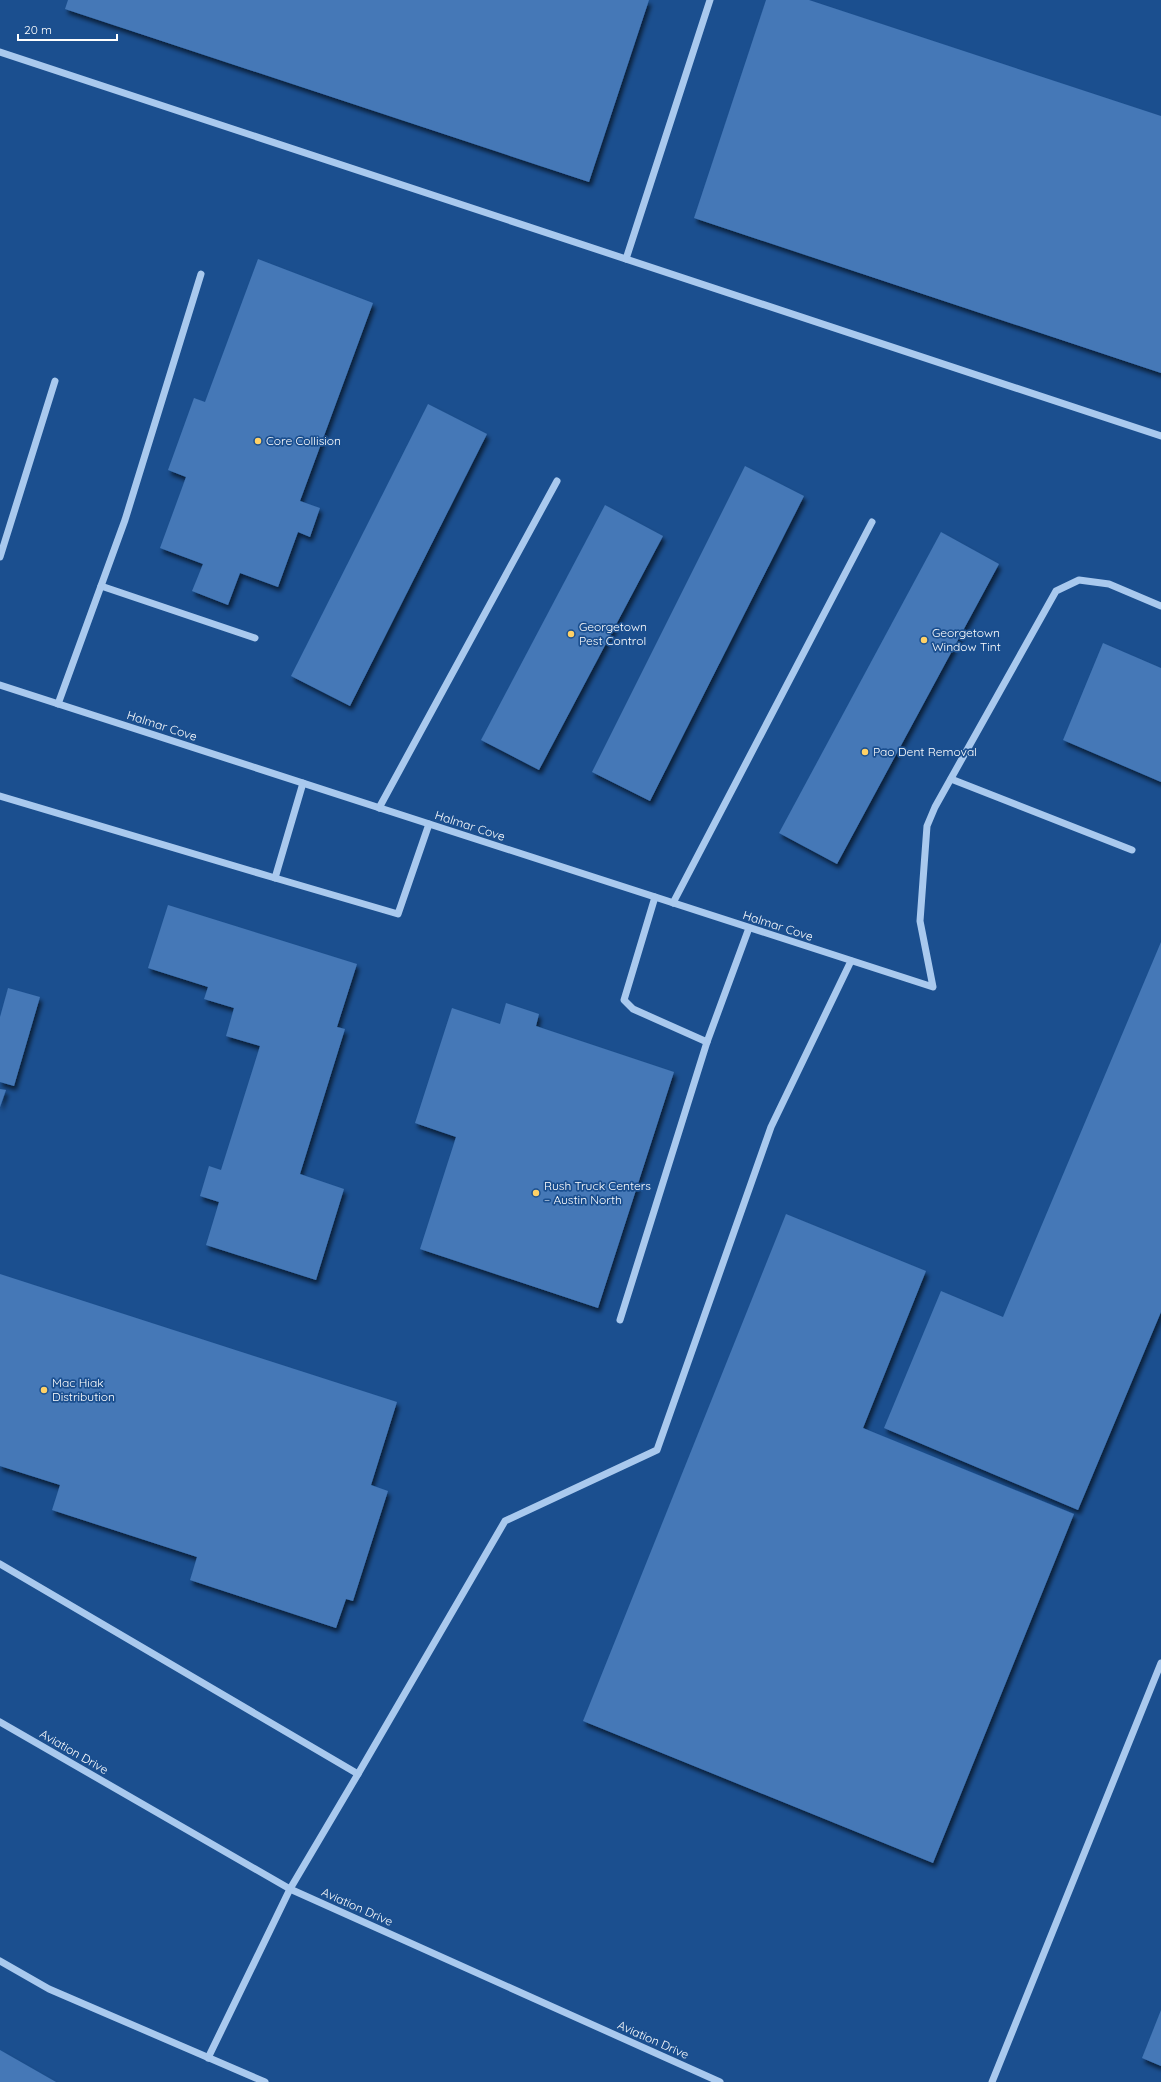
<svg xmlns="http://www.w3.org/2000/svg" width="1161" height="2082" font-family="Quicksand,sans-serif">
<style>
.building{fill:#4478b7;filter:url(#shadow)}
.lines{fill:none;stroke-linecap:round;stroke-linejoin:round}
.minor{stroke:#a9c9ee;stroke-width:7}
.poi-dot{fill:#ffd166;stroke:#1b4f8f;stroke-width:1.5}
.labels{text-anchor:middle;stroke-width:3.5;stroke-linejoin:round;paint-order:stroke}
.poi-label{font-size:12px;fill:#fff;stroke:#1b4f8f;text-anchor:start}
.street-label{font-size:12px;fill:#fff;stroke:#1b4f8f}
</style>
<defs>
<filter id="shadow"><feDropShadow dx="2.5" dy="4.5" stdDeviation="2" flood-color="#0009"/></filter>
</defs>
<rect width="100%" height="100%" fill="#1b4f8f"/>
<g class="building">
<path d="M 68,0 L 649,0 L 589,182 L 65,9 Z"/>
<path d="M 766,0 L 809,0 L 1161,116 L 1161,373 L 694,218 Z"/>
<path d="M 258,259 L 373,303 L 300,501 L 320,508 L 310,537 L 298,532 L 278,587 L 240,573 L 228,605 L 192,591 L 203,564 L 160,548 L 186,477 L 168,470 L 194,398 L 205,402 Z"/>
<path d="M 428,404 L 487,434 L 350,706 L 291,676 Z"/>
<path d="M 745,466 L 804,496 L 650,801 L 592,772 Z"/>
<path d="M 605,505 L 663,536 L 539,770 L 481,740 Z"/>
<path d="M 941,532 L 999,564 L 837,864 L 779,833 Z"/>
<path d="M 1103,643 L 1161,668 L 1161,782 L 1063,740 Z"/>
<path d="M 168,905 L 357,964 L 337,1027 L 345,1029 L 300,1174 L 344,1189 L 316,1280 L 206,1245 L 219,1202 L 200,1196 L 209,1166 L 221,1170 L 260,1046 L 226,1036 L 234,1008 L 204,999 L 208,987 L 148,968 Z"/>
<path d="M 1161,942 L 1161,1312 L 1078,1510 L 884,1428 L 941,1291 L 1003,1317 Z"/>
<path d="M 8,988 L 40,997 L 14,1086 L 0,1082 L 0,1017 Z"/>
<path d="M 506,1003 L 539,1014 L 536,1026 L 674,1072 L 598,1308 L 420,1249 L 456,1137 L 415,1123 L 452,1008 L 500,1024 Z"/>
<path d="M 0,1089 L 6,1090 L 0,1107 Z"/>
<path d="M 786,1214 L 926,1271 L 863,1428 L 1074,1514 L 933,1863 L 583,1721 Z"/>
<path d="M 0,1274 L 397,1402 L 371,1485 L 388,1491 L 353,1601 L 346,1599 L 336,1628 L 190,1580 L 197,1557 L 52,1510 L 60,1485 L 0,1466 Z"/>
<path d="M 1161,2010 L 1161,2066 L 1142,2058 Z"/>
<path d="M 0,2050 L 56,2082 L 0,2082 Z"/>
</g>
<g class="lines">
<g class="minor">
<path d="M 0,52 L 1161,436"/>
<path d="M 626,259 L 710,0"/>
<path d="M 0,557 L 55,381"/>
<path d="M 101,586 L 255,638"/>
<path d="M 0,685 L 933,987 L 920,921 L 927,826 L 935,807 L 1056,591 L 1079,580 L 1109,584 L 1161,606"/>
<path d="M 58,704 L 125,520 L 201,274"/>
<path d="M 951,779 L 1132,850"/>
<path d="M 303,783 L 275,878 L 398,914 L 429,824"/>
<path d="M 0,796 L 275,878"/>
<path d="M 379,808 L 557,481"/>
<path d="M 655,897 L 624,1000 L 633,1009 L 707,1042 L 749,928"/>
<path d="M 673,903 L 872,522"/>
<path d="M 620,1320 L 707,1042"/>
<path d="M 0,1564 L 358,1774 L 290,1889 L 208,2058"/>
<path d="M 0,1722 L 290,1889 L 720,2082"/>
<path d="M 358,1774 L 505,1521 L 657,1450 L 771,1127 L 851,961"/>
<path d="M 0,1961 L 49,1989 L 265,2082"/>
<path d="M 992,2082 L 1161,1663"/>
</g>
</g>
<g class="poi-dot">
<circle cx="258" cy="441" r="4"/>
<circle cx="571" cy="634" r="4"/>
<circle cx="924" cy="640" r="4"/>
<circle cx="865" cy="752" r="4"/>
<circle cx="536" cy="1193" r="4"/>
<circle cx="44" cy="1390" r="4"/>
</g>
<g class="labels">
<g class="poi-label">
<text x="266" y="445">Core Collision</text>
<text x="579" y="631">Georgetown<tspan x="579" dy="14">Pest Control</tspan></text>
<text x="932" y="637">Georgetown<tspan x="932" dy="14">Window Tint</tspan></text>
<text x="873" y="756">Pao Dent Removal</text>
<text x="544" y="1190">Rush Truck Centers<tspan x="544" dy="14">– Austin North</tspan></text>
<text x="52" y="1387">Mac Hiak<tspan x="52" dy="14">Distribution</tspan></text>
</g>
<g class="street-label">
<text transform="translate(162 726) rotate(18)" y="4">Halmar Cove</text>
<text transform="translate(470 826) rotate(18)" y="4">Halmar Cove</text>
<text transform="translate(778 926) rotate(18)" y="4">Halmar Cove</text>
<text transform="translate(74 1752) rotate(30)" y="4">Aviation Drive</text>
<text transform="translate(357 1907) rotate(24)" y="4">Aviation Drive</text>
<text transform="translate(653 2040) rotate(24)" y="4">Aviation Drive</text>
</g>
</g>
<path d="M18 34v6h99v-6" fill="none" stroke="#ffffff" stroke-width="2"/>
<text x="24" y="34" font-size="12" fill="#ffffff" stroke="#1b4f8f" stroke-width="3" paint-order="stroke">20 m</text>
</svg>
